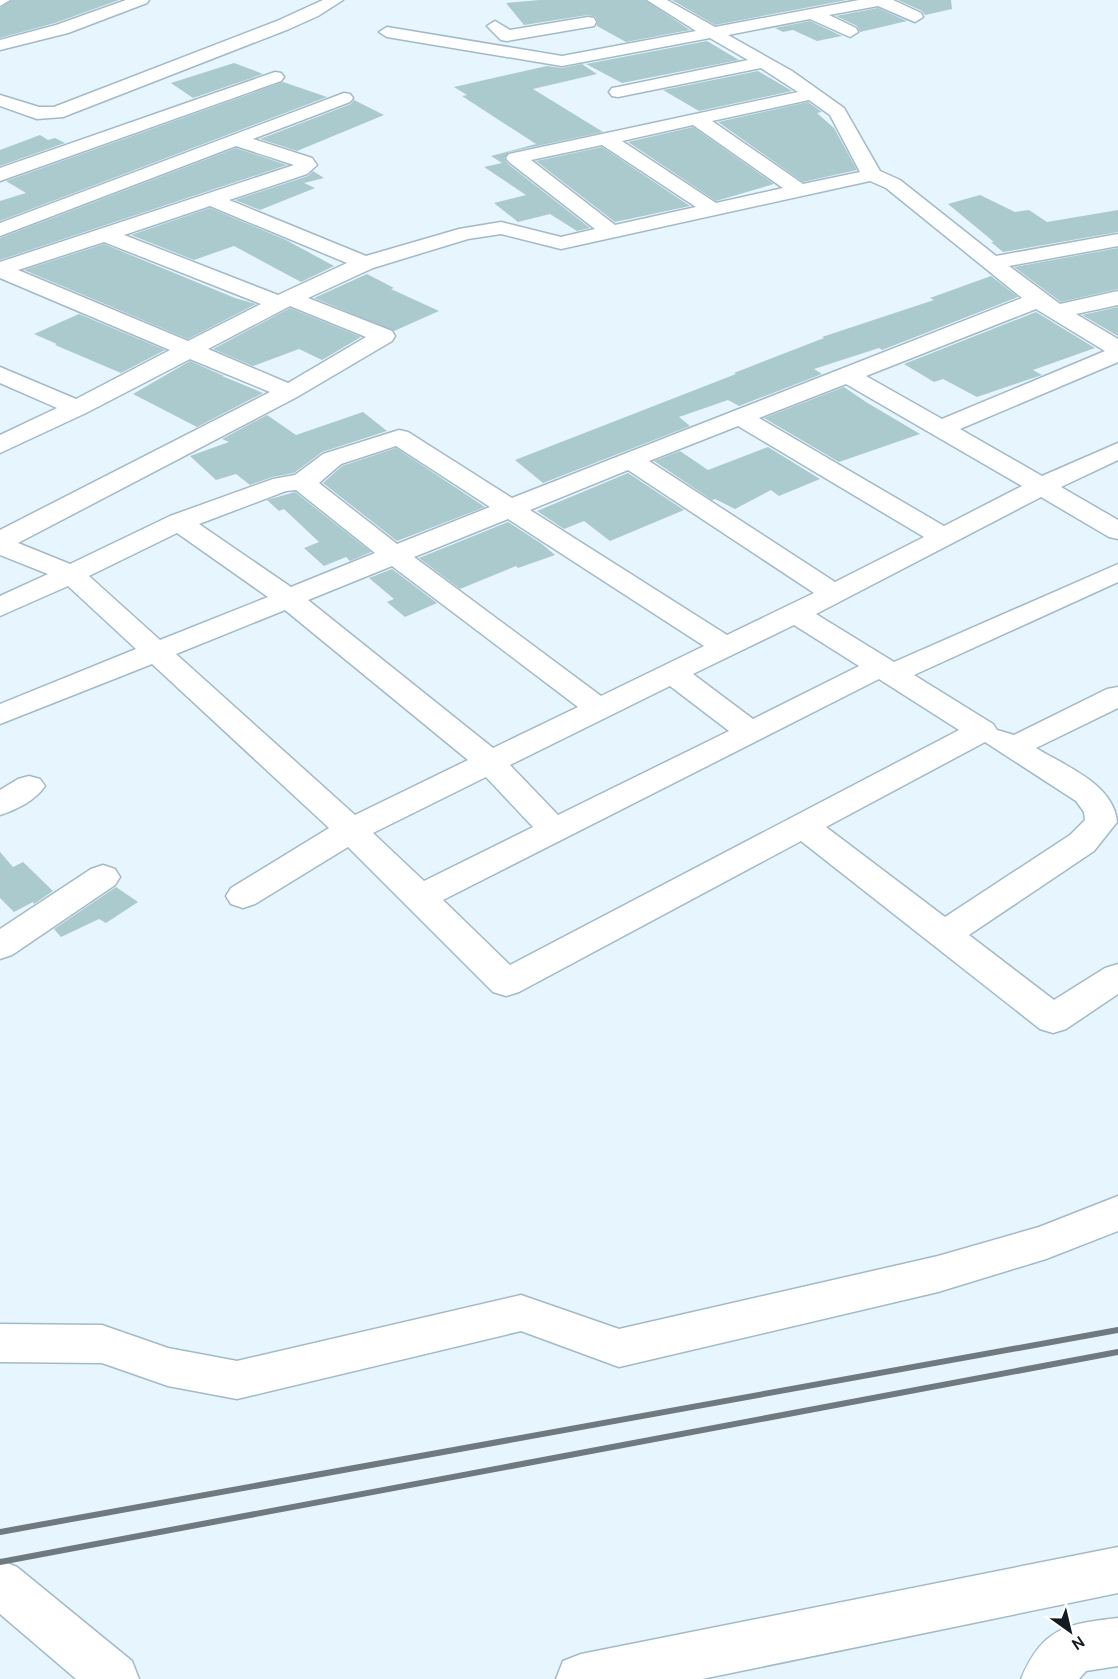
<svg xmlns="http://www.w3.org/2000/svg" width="1118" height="1679" font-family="Cabin,sans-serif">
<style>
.building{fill:#abcacd}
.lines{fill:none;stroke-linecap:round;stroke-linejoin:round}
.minor-casing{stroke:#a2bac8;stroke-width:3}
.minor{fill:#fff;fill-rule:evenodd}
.rail{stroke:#6e7980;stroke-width:6}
</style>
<rect width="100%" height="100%" fill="#e6f5fe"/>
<g class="building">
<path d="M 12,0 L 119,0 L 55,23 L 0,38 L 0,8 Z"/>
<path d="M 540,0 L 645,0 L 690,30 L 626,42 L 597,26 L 596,17 L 588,15 L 524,25 L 506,3 Z"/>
<path d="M 672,0 L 847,0 L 715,25 Z"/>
<path d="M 898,0 L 951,0 L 952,9 L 925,15 L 922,11 Z"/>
<path d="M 878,8 L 907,21 L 860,32 L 857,26 L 836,16 Z"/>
<path d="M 810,21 L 842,36 L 817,41 L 793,30 L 783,32 L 775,28 Z"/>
<path d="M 707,41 L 739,60 L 622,83 L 586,64 Z"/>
<path d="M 234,63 L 263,74 L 193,98 L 171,83 Z"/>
<path d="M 582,64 L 597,74 L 533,89 L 603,132 L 509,152 L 504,158 L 508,164 L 590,228 L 577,231 L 550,214 L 518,222 L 494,203 L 526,195 L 484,167 L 502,163 L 491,156 L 536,144 L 462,96 L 467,95 L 454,87 L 547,66 L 562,68 Z"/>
<path d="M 758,71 L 792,91 L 699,111 L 663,90 Z"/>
<path d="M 283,82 L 327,97 L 0,221 L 0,201 L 26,193 L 6,181 Z"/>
<path d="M 354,100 L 384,115 L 297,151 L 260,139 L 351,104 Z"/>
<path d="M 808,102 L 822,112 L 817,113 L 834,128 L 857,170 L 803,182 L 718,122 Z"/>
<path d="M 693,127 L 774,184 L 716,201 L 628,142 Z"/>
<path d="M 40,135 L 48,140 L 55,138 L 65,143 L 0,166 L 0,150 Z"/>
<path d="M 602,147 L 690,206 L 615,222 L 536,161 Z"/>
<path d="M 236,148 L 287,165 L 0,260 L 0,238 Z"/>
<path d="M 313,171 L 324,178 L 304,183 L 315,188 L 260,210 L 235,200 L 308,176 Z"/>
<path d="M 980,195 L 1015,212 L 1029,210 L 1047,222 L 1118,210 L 1118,232 L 1003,252 L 991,242 L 994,242 L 948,204 Z"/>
<path d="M 210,208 L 286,240 L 334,266 L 301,282 L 234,246 L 194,260 L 131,235 Z"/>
<path d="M 104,244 L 235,298 L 256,304 L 188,339 L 24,270 Z"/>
<path d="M 1118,248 L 1118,289 L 1061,302 L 1014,267 Z"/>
<path d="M 367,274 L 394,288 L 391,289 L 439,311 L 394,331 L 314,298 Z"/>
<path d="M 991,276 L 1018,297 L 882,350 L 879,348 L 814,369 L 822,374 L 739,406 L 728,400 L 679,417 L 690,426 L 543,483 L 515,460 L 736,374 L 734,373 L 824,338 L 822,337 L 934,300 L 930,298 Z"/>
<path d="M 1118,307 L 1118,336 L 1082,315 Z"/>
<path d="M 290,308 L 361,337 L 322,360 L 299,349 L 253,366 L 213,349 Z"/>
<path d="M 1036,312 L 1095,348 L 1033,370 L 1042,375 L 977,397 L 943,379 L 934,382 L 904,364 Z"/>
<path d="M 79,314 L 165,350 L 121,373 L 55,345 L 57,344 L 34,334 Z"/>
<path d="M 190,361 L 224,376 L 222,376 L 263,393 L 197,427 L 133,394 Z"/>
<path d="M 844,387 L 866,402 L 920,434 L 839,462 L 764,418 Z"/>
<path d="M 363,412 L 387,431 L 322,452 L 294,473 L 272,477 L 250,485 L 236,474 L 216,480 L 190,456 L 229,442 L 222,439 L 267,415 L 296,435 Z"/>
<path d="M 768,447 L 820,479 L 779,496 L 771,490 L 735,509 L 715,499 L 712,500 L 654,461 L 680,451 L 708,470 Z"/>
<path d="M 396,448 L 485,507 L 397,541 L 323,483 L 342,466 Z"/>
<path d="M 628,473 L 684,510 L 610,541 L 584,521 L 564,529 L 537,511 Z"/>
<path d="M 295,492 L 371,552 L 350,561 L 346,557 L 324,566 L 304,548 L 319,542 L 284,509 L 279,511 L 267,500 Z"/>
<path d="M 508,522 L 542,544 L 555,555 L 518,568 L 516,566 L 460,589 L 419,558 Z"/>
<path d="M 392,569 L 437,603 L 405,617 L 387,602 L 394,599 L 369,578 Z"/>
<path d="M 0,852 L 13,867 L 23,862 L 53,891 L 34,904 L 33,902 L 14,912 L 0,898 Z"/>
<path d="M 116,887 L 138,902 L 106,923 L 99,919 L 61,937 L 54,929 Z"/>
</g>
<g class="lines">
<defs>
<g id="minor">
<path d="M 0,0 L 10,0 L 0,6 Z"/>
<path d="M 126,0 L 149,0 L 147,3 L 68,33 L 0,50 L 0,40 L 56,25 Z"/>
<path d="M 323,0 L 343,0 L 318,16 L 289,29 L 63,117 L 37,119 L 0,106 L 0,95 L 39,107 L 54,107 L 277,21 Z"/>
<path d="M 647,0 L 667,0 L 715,27 L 859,0 L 893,0 L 921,13 L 923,17 L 915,22 L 878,6 L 829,15 L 856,28 L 858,32 L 850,37 L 810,19 L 728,35 L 792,71 L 844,108 L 880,171 L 900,180 L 996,256 L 1118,234 L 1118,246 L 1009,266 L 1060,304 L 1118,291 L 1118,305 L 1076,314 L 1118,339 L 1118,362 L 960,429 L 1042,476 L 1118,443 L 1118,460 L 1061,487 L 1118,520 L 1118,539 L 1109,537 L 1041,497 L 816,614 L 894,662 L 1118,564 L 1118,582 L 914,675 L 993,724 L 997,730 L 1014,735 L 1107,689 L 1118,687 L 1118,708 L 1036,748 C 1065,766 1114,784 1117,822 L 1094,851 L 969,935 L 1054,1000 L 1105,968 L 1118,964 L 1118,994 L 1066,1029 L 1053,1033 L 1040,1029 L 801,841 L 519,992 L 506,996 L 493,992 L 348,847 L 255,904 L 243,908 L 231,904 L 226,896 L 231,888 L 329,828 L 152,664 L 0,724 L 0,704 L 136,649 L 68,586 L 0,616 L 0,596 L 48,574 L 0,555 L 0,530 L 270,392 L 190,359 L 86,413 L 0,453 L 0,435 L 57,408 L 0,383 L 0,367 L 76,399 L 170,350 L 0,278 L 0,262 L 294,165 L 236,146 L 0,236 L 0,223 L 344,93 L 350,94 L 353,98 L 350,102 L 253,139 L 312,158 L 317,165 L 307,174 L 229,200 L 366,256 L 459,229 L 501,222 L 561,237 L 595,229 L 509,162 L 506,158 L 509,154 L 798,92 L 761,68 L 618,97 L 612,96 L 609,92 L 612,88 L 618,87 L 748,60 L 710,38 L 562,66 L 387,37 L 379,32 L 387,27 L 562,56 L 696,31 ZM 809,100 L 830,115 L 860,172 L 803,184 L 712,121 ZM 693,125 L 783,188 L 716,203 L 622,141 ZM 602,145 L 696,207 L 615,225 L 531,160 ZM 870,181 L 886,188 L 1022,298 L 512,498 L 408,432 L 399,430 L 323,454 L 295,475 L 273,479 L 170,516 L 70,564 L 18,543 L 297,397 L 392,341 L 395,336 L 392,331 L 308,298 L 373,268 L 468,239 L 501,234 L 561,249 ZM 210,206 L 347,263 L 278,295 L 124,235 ZM 104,242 L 261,304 L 188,341 L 18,270 ZM 290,306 L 366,337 L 288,383 L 208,349 ZM 1036,309 L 1105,351 L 942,419 L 866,376 ZM 846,384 L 1022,486 L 944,526 L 759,418 ZM 738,426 L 924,537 L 835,582 L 649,461 ZM 396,446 L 490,507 L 397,544 L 319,483 L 341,464 ZM 628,470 L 814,593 L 727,635 L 530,510 ZM 296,490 L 375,553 L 291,587 L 199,524 L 286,491 ZM 508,519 L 704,646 L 601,696 L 414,557 ZM 177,533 L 268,597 L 160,640 L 89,576 ZM 392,566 L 578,707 L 493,748 L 308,600 ZM 285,610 L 468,760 L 355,815 L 176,654 ZM 794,625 L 859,666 L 753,719 L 693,674 ZM 879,679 L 959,730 L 510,965 L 443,900 ZM 670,686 L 729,731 L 558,815 L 510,765 ZM 985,742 L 1076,801 L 1084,812 L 1085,820 L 1070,835 L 945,917 L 826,827 ZM 486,777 L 533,827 L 424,881 L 373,833 Z"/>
<path d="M 588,17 L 594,18 L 596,22 L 594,26 L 507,41 L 501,40 L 487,26 L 495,21 L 510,30 Z"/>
<path d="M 275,72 L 281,73 L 284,77 L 281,81 L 0,181 L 0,168 Z"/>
<path d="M 29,776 L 40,779 L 45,786 C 36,800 16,810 0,815 L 0,790 L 18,779 Z"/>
<path d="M 103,865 L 115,869 L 120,877 L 115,885 L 12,955 L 0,959 L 0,929 L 91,869 Z"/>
<path d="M 1118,1196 L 1118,1231 L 1046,1259 L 938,1292 L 619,1367 L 521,1331 L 237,1399 L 168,1386 L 102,1363 L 0,1362 L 0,1324 L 102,1325 L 168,1348 L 237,1361 L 521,1295 L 619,1329 L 938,1256 L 1039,1227 Z"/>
<path d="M 1118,1547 L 1118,1593 L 702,1679 L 556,1679 L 563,1661 L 581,1654 Z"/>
<path d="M 0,1560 L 17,1567 L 132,1661 L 139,1679 L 76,1679 L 0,1614 Z"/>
<path d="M 1118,1618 L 1118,1666 L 1086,1671 L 1079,1679 L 1021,1679 C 1043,1627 1067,1624 1118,1618 Z"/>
</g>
</defs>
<use href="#minor" class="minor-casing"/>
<use href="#minor" class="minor"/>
<g class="rail">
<path d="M 0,1532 L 1118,1330"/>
<path d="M 0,1562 L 1118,1352"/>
</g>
</g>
<g transform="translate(1070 1631) rotate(146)" stroke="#ffffff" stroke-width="4.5" paint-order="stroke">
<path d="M0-4.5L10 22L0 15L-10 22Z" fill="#121b20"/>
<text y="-9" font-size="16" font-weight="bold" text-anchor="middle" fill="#121b20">N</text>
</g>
</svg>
